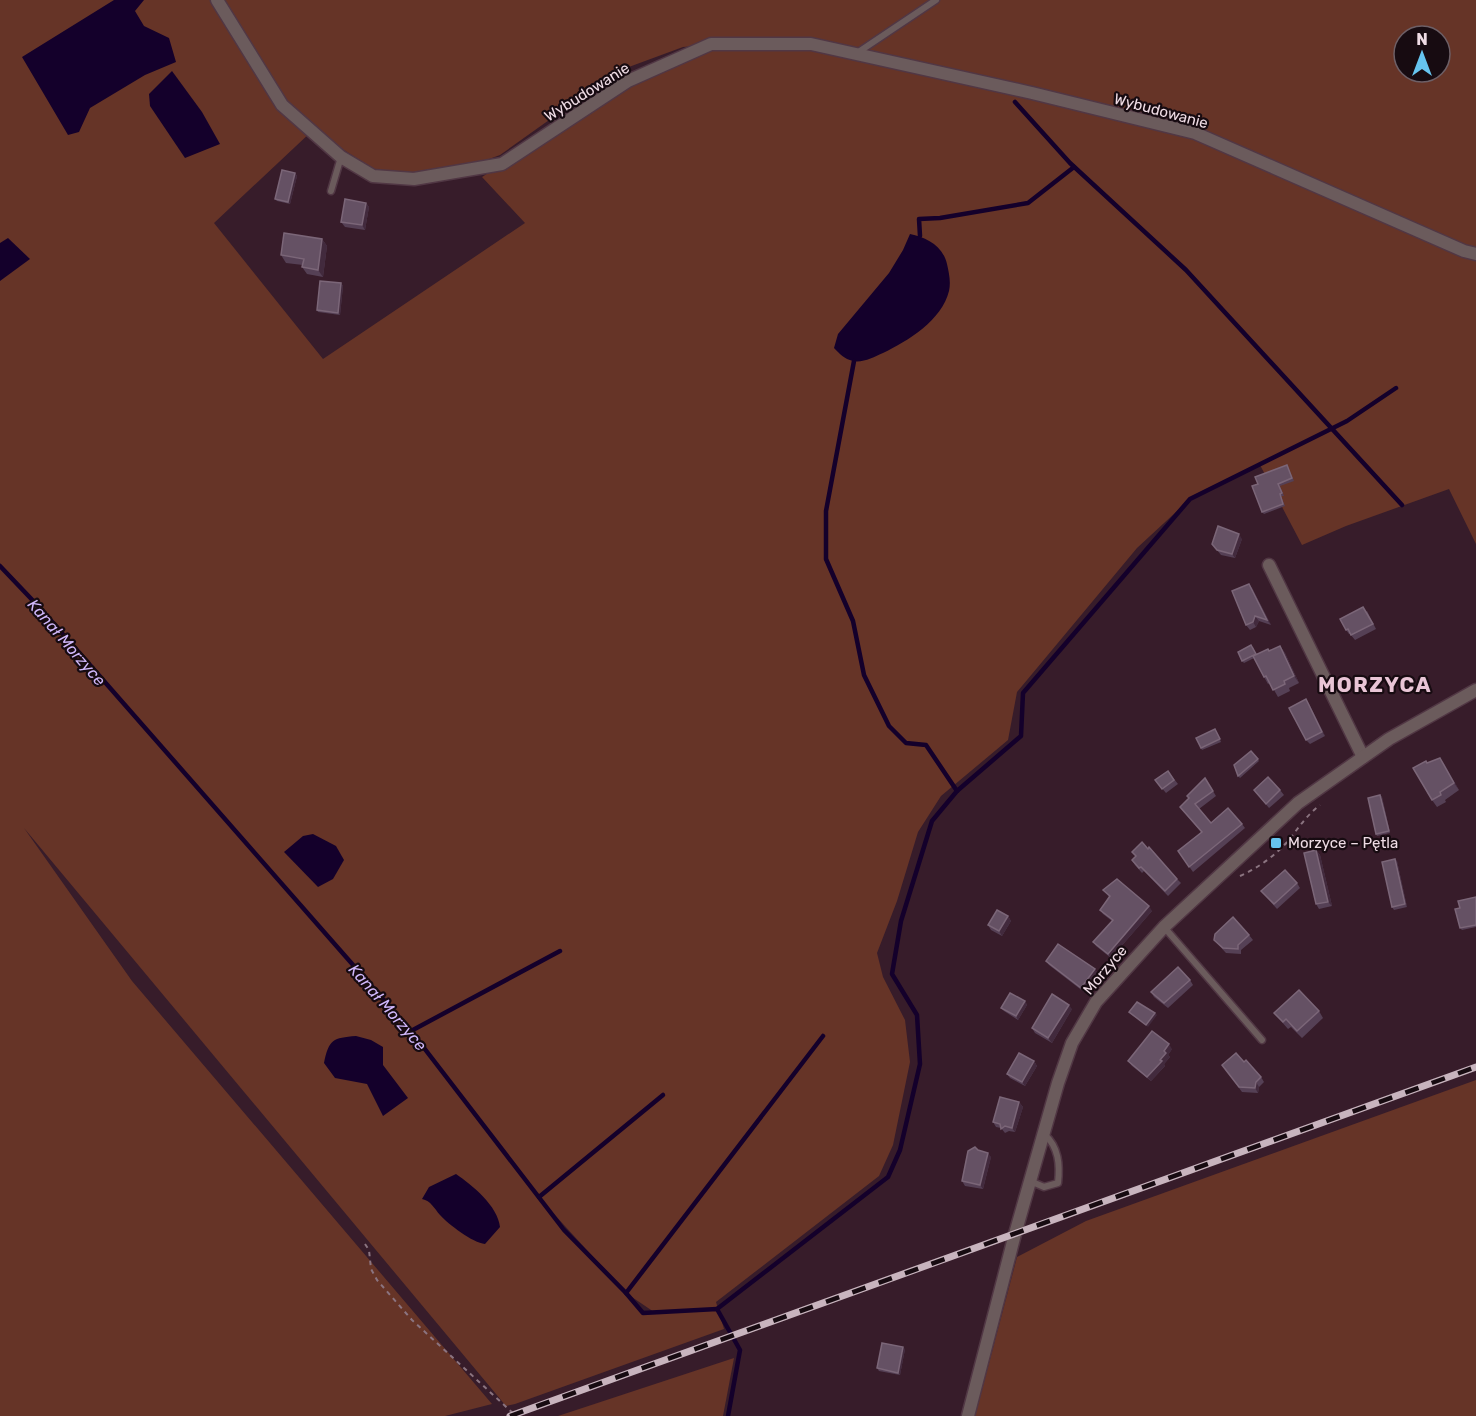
<svg xmlns="http://www.w3.org/2000/svg" width="1476" height="1416" font-family="Rubik,sans-serif">
<style>
.green{fill:#663427;fill-rule:evenodd}
.water{fill:#14002b}
.lines{fill:none;stroke-linecap:round;stroke-linejoin:round}
.stream{stroke:#14002b;stroke-width:4.5}
.lane-casing{stroke:#513744;stroke-width:9}
.street-casing{stroke:#513744;stroke-width:15}
.path{stroke:#8b7480;stroke-width:2;stroke-dasharray:4.5 4.5;stroke-linecap:butt}
.lane{stroke:#6b5b5c;stroke-width:6}
.street{stroke:#6b5b5c;stroke-width:12}
.rail-casing{stroke:#c8b4be;stroke-width:7}
.rail{stroke:#170b11;stroke-width:4.5;stroke-dasharray:14;stroke-linecap:butt}
.wall{fill:#554055}
.shaded-wall{fill:#422a3d}
.building{fill:#655164;stroke:#7b6678;stroke-width:1.5}
.poi-dot{fill:#66c4ef;stroke:#170b11;stroke-width:2}
.labels{text-anchor:middle;stroke-width:4.5;stroke-linejoin:round;paint-order:stroke}
.street-label{font-size:15px;fill:#efdce5;stroke:#170b11}
.poi-label{font-size:15px;fill:#efdce5;stroke:#170b11;text-anchor:start}
.water-label{font-size:16px;font-style:italic;fill:#d1b8fc;stroke:#170b11}
.district-label{font-size:21px;font-weight:bold;letter-spacing:1.5px;fill:#e9c5d6;stroke:#170b11}
</style>
<rect width="100%" height="100%" fill="#371c2a"/>
<g class="green">
<path d="M 0,0 L 1476,0 L 1476,544 L 1449,489 L 1346,526 L 1302,545 L 1260,465 L 1190,499 L 1137,548 L 1017,692 L 1008,740 L 941,796 L 918,832 L 897,901 L 877,953 L 883,977 L 905,1020 L 910,1062 L 893,1145 L 879,1176 L 716,1302 L 724,1329 L 515,1404 L 506,1406 L 24,828 L 132,981 L 492,1404 L 445,1416 L 0,1416 ZM 1404,36 L 1440,36 L 1440,72 L 1404,72 ZM 706,45 L 620,87 L 482,177 L 525,223 L 323,359 L 214,223 L 312,131 L 308,127 L 383,175 L 446,175 L 500,155 L 618,71 L 683,47 ZM 554,1214 L 626,1293 L 654,1312 L 644,1313 L 571,1236 Z"/>
<path d="M 1476,1080 L 1476,1416 L 975,1416 L 1017,1257 L 1086,1221 Z"/>
<path d="M 734,1358 L 723,1416 L 558,1416 Z"/>
</g>
<g class="water">
<path d="M 114,0 L 144,0 L 135,11 L 144,26 L 169,38 L 176,62 L 145,75 L 90,108 L 79,132 L 68,135 L 22,57 Z"/>
<path d="M 172,71 L 202,112 L 220,144 L 185,158 L 150,106 L 149,94 Z"/>
<path d="M 910,234 C 926,237 943,246 947,264 C 949,273 951,282 949,291 C 942,320 908,341 883,353 C 874,357 863,363 853,361 C 844,359 840,354 834,348 L 838,334 L 889,273 L 903,250 Z"/>
<path d="M 8,238 L 30,259 L 0,281 L 0,243 Z"/>
<path d="M 313,834 L 336,846 L 344,860 L 333,879 L 318,887 L 284,852 L 303,836 Z"/>
<path d="M 356,1036 L 371,1040 L 383,1047 L 383,1065 L 408,1098 L 383,1116 L 367,1084 L 335,1078 L 324,1063 C 329,1039 333,1038 356,1036 Z"/>
<path d="M 456,1174 C 472,1185 498,1206 500,1227 L 485,1244 C 473,1243 448,1224 440,1215 C 434,1208 431,1201 422,1199 L 429,1187 Z"/>
</g>
<g class="lines">
<g class="stream">
<path d="M 1015,102 L 1070,163 L 1186,270 L 1402,505"/>
<path d="M 920,236 L 919,219 L 940,218 L 1028,203 L 1074,167"/>
<path d="M 854,361 L 826,511 L 826,559 L 853,621 L 864,675 L 889,726 L 906,743 L 926,745 L 957,791"/>
<path d="M 0,566 L 39,607 L 411,1031 L 564,1230 L 626,1293 L 643,1313 L 717,1309 L 740,1350 L 728,1416"/>
<path d="M 411,1031 L 560,951"/>
<path d="M 539,1197 L 663,1095"/>
<path d="M 626,1293 L 823,1036"/>
<path d="M 717,1309 L 888,1177 L 900,1150 L 920,1064 L 917,1015 L 892,974 L 901,921 L 932,821 L 957,791 L 1021,736 L 1023,693 L 1190,499 L 1347,421 L 1396,388"/>
</g>
<defs>
<g id="lane">
<path d="M 857,53 L 936,0"/>
<path d="M 331,191 L 341,157"/>
<path d="M 1164,927 L 1262,1040"/>
<path d="M 1030,1181 L 1044,1187 L 1058,1183 C 1060,1165 1059,1147 1044,1134"/>
</g>
<g id="street">
<path d="M 217,0 L 282,105 L 341,157 L 373,176 L 414,179 L 502,164 L 628,81 L 711,44 L 811,44 L 1032,93 L 1195,133 L 1464,251 L 1476,254"/>
<path d="M 1269,565 L 1363,757"/>
<path d="M 968,1416 L 1015,1234 L 1058,1083 L 1072,1043 L 1096,1002 L 1164,927 L 1298,803 L 1389,739 L 1476,690"/>
</g>
</defs>
<use href="#lane" class="lane-casing"/>
<use href="#street" class="street-casing"/>
<g class="path">
<path d="M 1240,876 C 1258,868 1276,855 1289,840 C 1299,827 1307,815 1320,805"/>
<path d="M 365,1244 L 369,1250 L 371,1269 L 377,1280 L 412,1320 L 516,1416"/>
</g>
<use href="#lane" class="lane"/>
<use href="#street" class="street"/>
<defs>
<path id="rail" d="M 510,1416 L 1476,1067"/>
</defs>
<use href="#rail" class="rail-casing"/>
<use href="#rail" class="rail"/>
</g>
<g class="wall">
<path d="M 295,173 L 297,176 L 290,204 L 277,201 L 275,199 Z"/>
<path d="M 366,203 L 369,207 L 365,230 L 345,227 L 341,222 Z"/>
<path d="M 322,239 L 327,246 L 323,277 L 307,274 L 302,267 L 303,265 L 286,263 L 281,255 Z"/>
<path d="M 341,283 L 343,286 L 340,315 L 318,312 L 317,310 Z"/>
<path d="M 1287,465 L 1294,481 L 1280,486 L 1284,496 L 1281,496 L 1285,506 L 1264,514 L 1262,512 L 1258,484 Z"/>
<path d="M 1242,539 L 1235,558 L 1221,555 L 1212,544 Z"/>
<path d="M 1249,584 L 1252,588 L 1271,625 L 1259,621 L 1256,627 L 1250,630 L 1246,625 Z"/>
<path d="M 1367,611 L 1376,629 L 1355,640 L 1350,634 L 1349,634 L 1346,630 Z"/>
<path d="M 1280,646 L 1285,653 L 1299,683 L 1289,688 L 1290,691 L 1278,697 L 1270,683 L 1268,684 L 1264,677 L 1254,658 L 1244,663 L 1242,661 L 1253,647 L 1256,654 L 1270,651 Z"/>
<path d="M 1306,699 L 1309,704 L 1325,736 L 1310,744 L 1306,740 Z"/>
<path d="M 1215,729 L 1221,742 L 1202,750 L 1201,748 Z"/>
<path d="M 1251,751 L 1259,761 L 1240,778 L 1238,776 Z"/>
<path d="M 1440,758 L 1459,790 L 1445,800 L 1446,802 L 1437,807 L 1432,800 Z"/>
<path d="M 1168,771 L 1178,784 L 1166,793 L 1155,780 Z"/>
<path d="M 1205,778 L 1216,796 L 1199,809 L 1211,823 L 1242,824 L 1245,828 L 1193,872 L 1178,851 L 1201,832 L 1180,807 L 1189,799 L 1187,796 Z"/>
<path d="M 1254,790 L 1280,790 L 1284,795 L 1269,808 Z"/>
<path d="M 1380,795 L 1382,797 L 1390,833 L 1377,836 L 1376,834 Z"/>
<path d="M 1316,850 L 1320,855 L 1332,906 L 1319,909 L 1316,904 Z"/>
<path d="M 1132,852 L 1177,879 L 1181,883 L 1168,896 L 1144,871 L 1142,873 L 1135,865 L 1132,860 L 1136,857 Z"/>
<path d="M 1397,861 L 1407,907 L 1394,910 L 1392,907 Z"/>
<path d="M 1297,883 L 1300,888 L 1277,909 L 1261,891 Z"/>
<path d="M 1103,890 L 1152,911 L 1111,958 L 1096,946 L 1093,942 L 1112,921 L 1103,914 L 1100,910 L 1109,897 Z"/>
<path d="M 1476,897 L 1476,927 L 1462,930 L 1460,928 L 1460,908 Z"/>
<path d="M 1008,916 L 1011,921 L 1002,936 L 991,930 L 988,925 Z"/>
<path d="M 1249,935 L 1253,940 L 1241,950 L 1241,954 L 1226,953 L 1214,940 Z"/>
<path d="M 1046,961 L 1098,973 L 1084,992 L 1049,965 Z"/>
<path d="M 1190,980 L 1193,985 L 1168,1008 L 1154,997 L 1151,992 Z"/>
<path d="M 1025,1001 L 1027,1005 L 1018,1020 L 1004,1011 L 1001,1008 Z"/>
<path d="M 1072,1009 L 1052,1043 L 1035,1033 L 1032,1028 Z"/>
<path d="M 1319,1011 L 1323,1018 L 1302,1038 L 1291,1027 L 1288,1029 L 1274,1013 Z"/>
<path d="M 1172,1049 L 1168,1055 L 1170,1057 L 1164,1064 L 1165,1066 L 1151,1081 L 1132,1066 L 1128,1061 Z"/>
<path d="M 1034,1061 L 1037,1066 L 1025,1086 L 1010,1078 L 1007,1074 Z"/>
<path d="M 1244,1062 L 1261,1077 L 1264,1082 L 1259,1087 L 1258,1093 L 1242,1092 L 1222,1065 Z"/>
<path d="M 1019,1102 L 1023,1107 L 1015,1132 L 1009,1131 L 1005,1133 L 1001,1128 L 996,1127 L 993,1122 Z"/>
<path d="M 978,1150 L 991,1157 L 983,1189 L 965,1186 L 962,1181 Z"/>
<path d="M 905,1349 L 900,1375 L 879,1371 L 877,1368 Z"/>
</g>
<g class="shaded-wall">
<path d="M 295,173 L 297,176 L 290,204 L 288,202 Z"/>
<path d="M 366,203 L 369,207 L 365,230 L 362,225 Z"/>
<path d="M 322,239 L 327,246 L 323,277 L 318,270 Z"/>
<path d="M 341,283 L 343,286 L 340,315 L 338,313 Z"/>
<path d="M 1239,534 L 1242,539 L 1235,558 L 1232,554 Z"/>
<path d="M 1249,584 L 1252,588 L 1271,625 L 1267,620 Z"/>
<path d="M 1255,616 L 1259,621 L 1256,627 L 1253,622 Z"/>
<path d="M 1280,646 L 1285,653 L 1299,683 L 1294,676 Z"/>
<path d="M 1306,699 L 1309,704 L 1325,736 L 1322,732 Z"/>
<path d="M 1440,758 L 1445,765 L 1459,790 L 1454,783 Z"/>
<path d="M 1380,795 L 1382,797 L 1390,833 L 1389,831 Z"/>
<path d="M 1316,850 L 1320,855 L 1332,906 L 1328,902 Z"/>
<path d="M 1395,859 L 1397,861 L 1407,907 L 1405,904 Z"/>
<path d="M 1149,906 L 1152,911 L 1111,958 L 1108,954 Z"/>
<path d="M 1008,916 L 1011,921 L 1002,936 L 999,931 Z"/>
<path d="M 1095,969 L 1098,973 L 1084,992 L 1081,988 Z"/>
<path d="M 1025,1001 L 1027,1005 L 1018,1020 L 1016,1016 Z"/>
<path d="M 1069,1005 L 1072,1009 L 1052,1043 L 1048,1038 Z"/>
<path d="M 1155,1013 L 1157,1015 L 1148,1027 L 1146,1025 Z"/>
<path d="M 1169,1044 L 1172,1049 L 1168,1055 L 1170,1057 L 1164,1064 L 1165,1066 L 1151,1081 L 1147,1077 L 1160,1060 L 1164,1051 Z"/>
<path d="M 1034,1061 L 1037,1066 L 1025,1086 L 1022,1082 Z"/>
<path d="M 1256,1082 L 1259,1087 L 1258,1093 L 1255,1088 Z"/>
<path d="M 1019,1102 L 1023,1107 L 1015,1132 L 1012,1128 Z"/>
<path d="M 988,1153 L 991,1157 L 983,1189 L 980,1185 Z"/>
<path d="M 903,1347 L 905,1349 L 900,1375 L 898,1373 Z"/>
</g>
<g class="building">
<path d="M 282,170 L 295,173 L 288,202 L 275,199 Z"/>
<path d="M 345,199 L 366,203 L 362,225 L 341,222 Z"/>
<path d="M 284,233 L 322,239 L 318,270 L 302,267 L 304,259 L 281,255 Z"/>
<path d="M 320,281 L 341,283 L 338,313 L 317,310 Z"/>
<path d="M 1287,465 L 1292,478 L 1278,484 L 1282,493 L 1280,494 L 1283,504 L 1262,512 L 1252,486 L 1258,484 L 1255,477 Z"/>
<path d="M 1218,526 L 1239,534 L 1232,554 L 1217,550 L 1212,544 Z"/>
<path d="M 1249,584 L 1267,620 L 1255,616 L 1253,622 L 1246,625 L 1232,591 Z"/>
<path d="M 1363,607 L 1373,624 L 1351,635 L 1348,629 L 1346,630 L 1340,619 Z"/>
<path d="M 1251,645 L 1256,654 L 1242,661 L 1238,652 Z"/>
<path d="M 1280,646 L 1294,676 L 1284,681 L 1285,684 L 1273,690 L 1266,676 L 1264,677 L 1253,656 L 1268,649 L 1269,651 Z"/>
<path d="M 1306,699 L 1322,732 L 1306,740 L 1289,708 Z"/>
<path d="M 1215,729 L 1220,739 L 1201,748 L 1196,738 Z"/>
<path d="M 1251,751 L 1258,759 L 1238,776 L 1234,765 Z"/>
<path d="M 1440,758 L 1454,783 L 1440,792 L 1441,795 L 1432,800 L 1413,768 L 1426,761 L 1427,763 Z"/>
<path d="M 1168,771 L 1174,780 L 1162,789 L 1155,780 Z"/>
<path d="M 1268,777 L 1280,790 L 1266,804 L 1254,790 Z"/>
<path d="M 1205,778 L 1213,791 L 1195,804 L 1211,823 L 1228,808 L 1242,824 L 1189,867 L 1178,851 L 1202,832 L 1180,807 L 1189,798 L 1187,796 Z"/>
<path d="M 1380,795 L 1389,831 L 1376,834 L 1368,798 Z"/>
<path d="M 1142,842 L 1148,849 L 1149,847 L 1177,879 L 1165,891 L 1141,867 L 1139,868 L 1132,860 L 1136,856 L 1132,852 Z"/>
<path d="M 1316,850 L 1328,902 L 1316,904 L 1304,853 Z"/>
<path d="M 1395,859 L 1405,904 L 1392,907 L 1382,862 Z"/>
<path d="M 1285,870 L 1297,883 L 1274,904 L 1261,891 Z"/>
<path d="M 1117,879 L 1149,906 L 1108,954 L 1093,942 L 1113,920 L 1100,910 L 1110,896 L 1103,890 Z"/>
<path d="M 1476,897 L 1476,925 L 1460,928 L 1455,909 L 1460,908 L 1458,901 Z"/>
<path d="M 997,910 L 1008,916 L 999,931 L 988,925 Z"/>
<path d="M 1233,917 L 1249,935 L 1238,945 L 1238,949 L 1223,948 L 1214,940 L 1215,934 Z"/>
<path d="M 1058,944 L 1095,969 L 1081,988 L 1046,961 Z"/>
<path d="M 1178,967 L 1190,980 L 1164,1003 L 1151,992 Z"/>
<path d="M 1299,990 L 1319,1011 L 1297,1031 L 1286,1019 L 1283,1022 L 1274,1013 Z"/>
<path d="M 1010,993 L 1025,1001 L 1016,1016 L 1001,1008 Z"/>
<path d="M 1052,994 L 1069,1005 L 1048,1038 L 1032,1028 Z"/>
<path d="M 1137,1002 L 1155,1013 L 1146,1025 L 1129,1012 Z"/>
<path d="M 1152,1031 L 1169,1044 L 1164,1051 L 1166,1053 L 1160,1060 L 1162,1061 L 1147,1077 L 1128,1061 Z"/>
<path d="M 1019,1053 L 1034,1061 L 1022,1082 L 1007,1074 Z"/>
<path d="M 1236,1053 L 1244,1062 L 1246,1060 L 1261,1077 L 1256,1082 L 1255,1088 L 1239,1087 L 1222,1065 Z"/>
<path d="M 1000,1097 L 1019,1102 L 1012,1128 L 1005,1126 L 1001,1129 L 1000,1124 L 993,1122 Z"/>
<path d="M 975,1147 L 978,1150 L 988,1153 L 980,1185 L 962,1181 L 968,1151 Z"/>
<path d="M 882,1343 L 903,1347 L 898,1373 L 877,1368 Z"/>
</g>
<rect class="poi-dot" x="1270" y="837" width="12" height="12" rx="3"/>
<g class="labels">
<g class="street-label">
<text transform="translate(587 92) rotate(-32)" y="5">Wybudowanie</text>
<text transform="translate(1161 111) rotate(15)" y="5">Wybudowanie</text>
<text transform="translate(1105 970) rotate(-50)" y="5">Morzyce</text>
</g>
<g class="poi-label">
<text x="1288" y="848">Morzyce – Pętla</text>
</g>
<g class="water-label">
<text transform="translate(67 642) rotate(49)" y="6">Kanał Morzyce</text>
<text transform="translate(388 1007) rotate(49)" y="6">Kanał Morzyce</text>
</g>
<g class="district-label">
<text x="1375" y="692">MORZYCA</text>
</g>
</g>
<g transform="translate(1422 54)"><circle r="28" fill="#170b11" stroke="#6d5f66" stroke-width="1.5"/>
<path d="M0-4.5L10 22L0 15L-10 22Z" fill="#66c4ef"/>
<text y="-9" font-size="16" font-weight="bold" text-anchor="middle" fill="#efdce5">N</text>
</g>
</svg>
